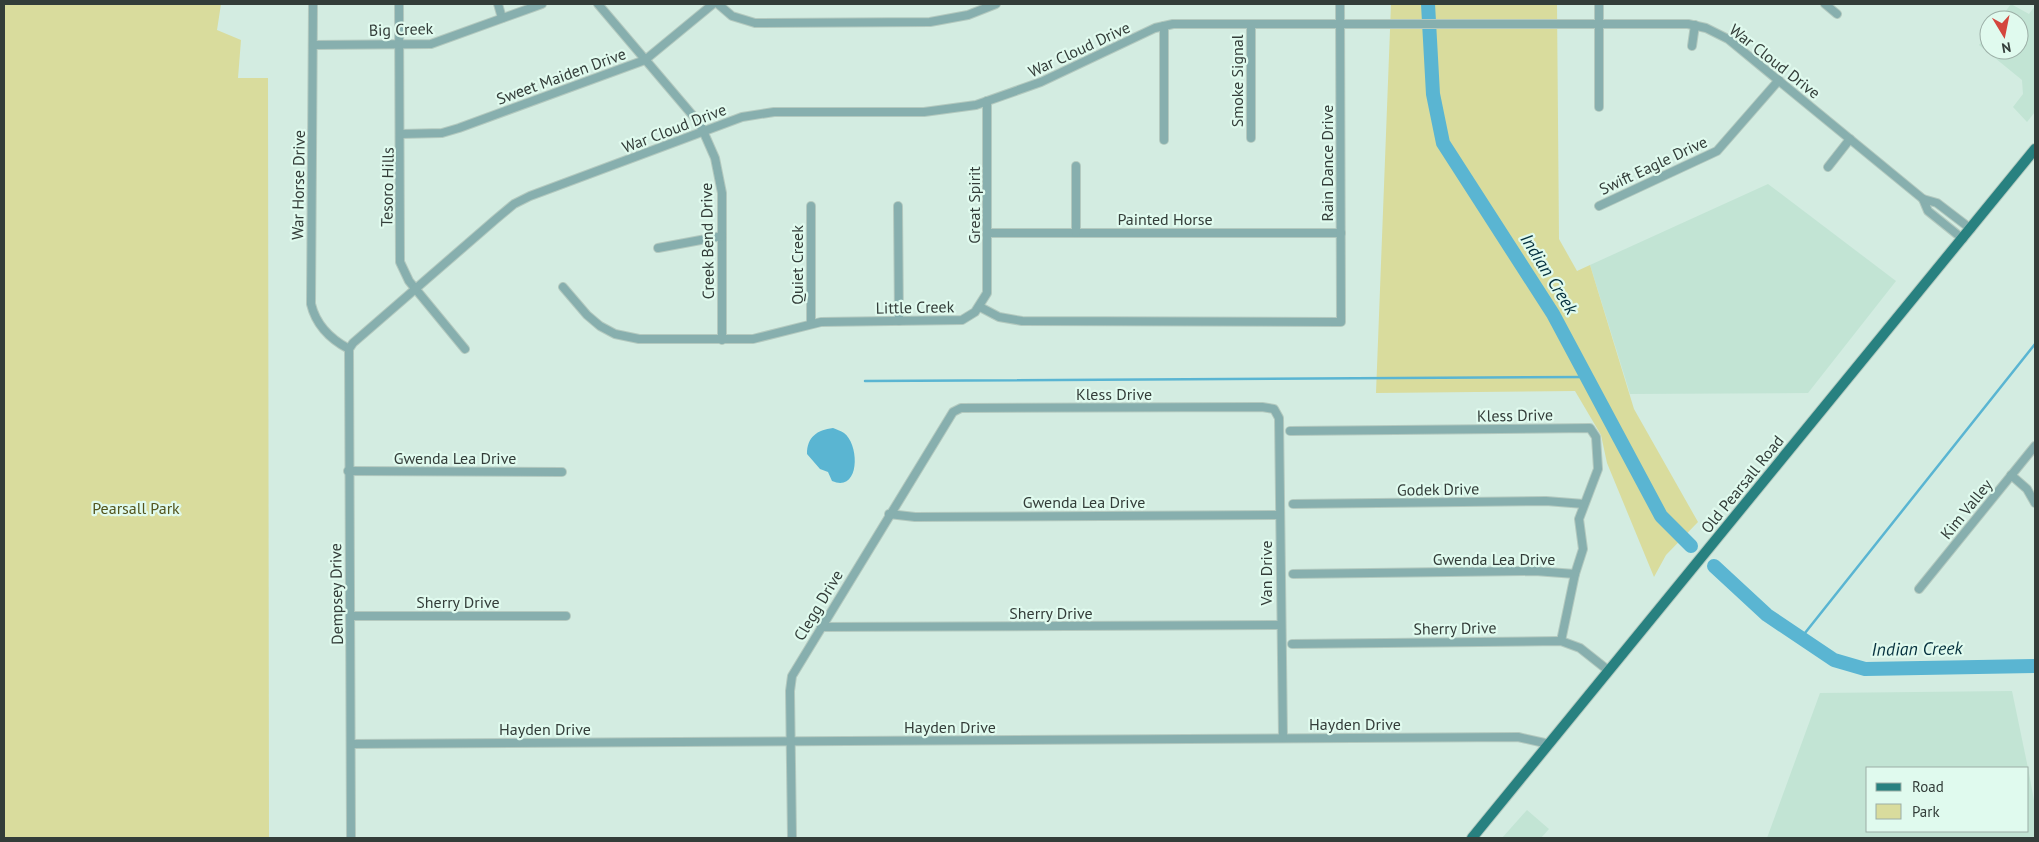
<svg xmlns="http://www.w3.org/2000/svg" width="2039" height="842" font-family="'PT Sans',sans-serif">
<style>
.built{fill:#c2e4d4}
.green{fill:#d9dc9d}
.water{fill:#5ab5d2}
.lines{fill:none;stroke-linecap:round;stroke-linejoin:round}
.stream{stroke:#5ab5d2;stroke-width:2.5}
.river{stroke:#5ab5d2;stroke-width:14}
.minor-casing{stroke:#b3c9bf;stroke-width:10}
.major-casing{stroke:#b3c9bf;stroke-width:12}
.minor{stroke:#87afae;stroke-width:8}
.major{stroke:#288180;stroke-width:10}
.labels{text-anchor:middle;stroke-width:4.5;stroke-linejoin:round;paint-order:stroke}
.street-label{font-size:16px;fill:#333d39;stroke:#e0faee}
.park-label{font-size:16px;fill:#51531c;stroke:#e0faee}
.water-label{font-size:18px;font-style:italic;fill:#05313e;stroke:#e0faee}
</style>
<rect width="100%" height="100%" fill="#d3ece1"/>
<g class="built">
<path d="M 2011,4 L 2029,14 L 2035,6 L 2035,112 L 2027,122 L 2013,107 L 2023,94 L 2022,80 L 1979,45 L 1989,32 L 1989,50 L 2019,50 L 2019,20 L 1999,20 Z"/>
<path d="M 1768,184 L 1896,281 L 1808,393 L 1630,394 L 1590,265 Z"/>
<path d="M 2012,691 L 2028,768 L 1868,768 L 1868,831 L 2028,831 L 2028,768 L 2035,806 L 2035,838 L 1767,838 L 1820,693 Z"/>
<path d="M 1527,810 L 1549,829 L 1541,838 L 1502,838 Z"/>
</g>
<g class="green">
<path d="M 4,4 L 221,4 L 217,30 L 241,40 L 238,78 L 268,78 L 269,838 L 4,838 Z"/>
<path d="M 1391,4 L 1557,4 L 1559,239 L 1577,271 L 1590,265 L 1634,409 L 1698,522 L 1666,555 L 1654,577 L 1607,463 L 1601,435 L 1575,391 L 1376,393 Z"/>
</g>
<path class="water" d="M 833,428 C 836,429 841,431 844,433 C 860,445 860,493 832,481 L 828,472 L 820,469 L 807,454 C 807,437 817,430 833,428 Z"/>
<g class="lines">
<g class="stream">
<path d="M 865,381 L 1587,377"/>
<path d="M 1801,638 L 2035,344"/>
</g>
<g class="river">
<path d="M 1428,4 L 1433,94 L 1443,143 L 1553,314 L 1661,516 L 1691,546"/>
<path d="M 1714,566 L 1767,615 L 1834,660 L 1865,669 L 2035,666"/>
</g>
<defs>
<g id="minor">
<path d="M 313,4 L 311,304 C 316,325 330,339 349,349"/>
<path d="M 399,4 L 400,262 L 409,281 L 465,349"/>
<path d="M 498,4 L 502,18"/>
<path d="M 598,4 L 700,124 L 715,158 L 722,193 L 722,340"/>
<path d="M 718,4 L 732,16 L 755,23 L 930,22 L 968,15 L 996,4"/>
<path d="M 1599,4 L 1599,107"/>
<path d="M 1825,4 L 1837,14"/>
<path d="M 1251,24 L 1251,138"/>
<path d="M 313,45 L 431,44 L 542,4"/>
<path d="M 1692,46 L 1695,25"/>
<path d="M 401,134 L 442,133 L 459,128 L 645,60 L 713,4"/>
<path d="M 1164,140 L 1164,26"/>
<path d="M 1828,167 L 1850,139"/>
<path d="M 1923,199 L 1928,211 L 1963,239"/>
<path d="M 811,206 L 811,324"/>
<path d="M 898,206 L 899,321"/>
<path d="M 1599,206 L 1717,151 L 1779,80"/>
<path d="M 988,233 L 1341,233"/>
<path d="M 1076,233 L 1076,166"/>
<path d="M 658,248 L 722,236"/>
<path d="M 563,287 L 587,315 L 600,326 L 615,334 L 639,339 L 753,339 L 821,322 L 962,320 L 975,312 L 987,293 L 987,101"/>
<path d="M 980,307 L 999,317 L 1022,321 L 1341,322 L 1340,4"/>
<path d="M 1290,431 L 1590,428 L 1596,437 L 1598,469 L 1579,519 L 1583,549 L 1575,574 L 1561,641"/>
<path d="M 348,471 L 562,472"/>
<path d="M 2011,475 L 2027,489 L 2035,503"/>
<path d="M 1293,504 L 1546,501 L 1584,504"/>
<path d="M 889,514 L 915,517 L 1280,515"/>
<path d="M 1293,574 L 1535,571 L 1575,574"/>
<path d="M 1919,589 L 2035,446"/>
<path d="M 350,616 L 566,616"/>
<path d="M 821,627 L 1280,625"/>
<path d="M 1292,644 L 1561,641 L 1580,648 L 1609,671"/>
<path d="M 351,744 L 1518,737 L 1549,744"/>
<path d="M 351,838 L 349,349 L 353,343 L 496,219 L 514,204 L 530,196 L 742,117 L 774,112 L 924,112 L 976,105 L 1041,82 L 1155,28 L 1173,24 L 1688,24 L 1706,28 L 1728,39 L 1923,199 L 1937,203 L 1971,229"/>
<path d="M 792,838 L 790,691 L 792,676 L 953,412 L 961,408 L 1262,407 L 1274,409 L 1279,418 L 1283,738"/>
</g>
<path id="major" d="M 1472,838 L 2035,149"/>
</defs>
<use href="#minor" class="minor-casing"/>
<use href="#major" class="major-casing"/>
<use href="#minor" class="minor"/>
<use href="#major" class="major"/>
</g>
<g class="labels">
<g class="street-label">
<text transform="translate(401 29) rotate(-2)" y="6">Big Creek</text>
<text transform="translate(1079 49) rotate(-25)" y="6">War Cloud Drive</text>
<text transform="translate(1775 61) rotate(38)" y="6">War Cloud Drive</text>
<text transform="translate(561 76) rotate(-20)" y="6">Sweet Maiden Drive</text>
<text transform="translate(1237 81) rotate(-90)" y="6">Smoke Signal</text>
<text transform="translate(674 128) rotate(-21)" y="6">War Cloud Drive</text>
<text transform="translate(1327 163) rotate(-90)" y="6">Rain Dance Drive</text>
<text transform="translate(1653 165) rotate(-25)" y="6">Swift Eagle Drive</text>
<text transform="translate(298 185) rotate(-89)" y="6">War Horse Drive</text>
<text transform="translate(387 187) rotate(-89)" y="6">Tesoro Hills</text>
<text transform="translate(974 205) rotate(-90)" y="6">Great Spirit</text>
<text x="1165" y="225">Painted Horse</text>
<text transform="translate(707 241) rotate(-91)" y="6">Creek Bend Drive</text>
<text transform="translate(797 265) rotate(-90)" y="6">Quiet Creek</text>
<text transform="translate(915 307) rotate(-1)" y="6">Little Creek</text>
<text x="1114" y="400">Kless Drive</text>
<text transform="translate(1515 415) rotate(-1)" y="6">Kless Drive</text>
<text x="455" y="464">Gwenda Lea Drive</text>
<text transform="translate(1742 484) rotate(-51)" y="6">Old Pearsall Road</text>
<text transform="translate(1438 489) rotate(-1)" y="6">Godek Drive</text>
<text x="1084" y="508">Gwenda Lea Drive</text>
<text transform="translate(1966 509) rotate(-51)" y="6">Kim Valley</text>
<text x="1494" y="565">Gwenda Lea Drive</text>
<text transform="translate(1266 573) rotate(-90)" y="6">Van Drive</text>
<text transform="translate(336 594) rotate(-91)" y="6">Dempsey Drive</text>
<text x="458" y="608">Sherry Drive</text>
<text transform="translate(818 605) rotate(-59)" y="6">Clegg Drive</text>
<text x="1051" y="619">Sherry Drive</text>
<text transform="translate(1455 628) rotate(-1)" y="6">Sherry Drive</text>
<text x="1355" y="730">Hayden Drive</text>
<text x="950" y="733">Hayden Drive</text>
<text x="545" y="735">Hayden Drive</text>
</g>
<g class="park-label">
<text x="136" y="514">Pearsall Park</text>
</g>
<g class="water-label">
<text transform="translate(1549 274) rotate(58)" y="6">Indian Creek</text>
<text transform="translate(1917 649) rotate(-1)" y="6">Indian Creek</text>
</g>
</g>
<rect width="2039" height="842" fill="none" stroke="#333d39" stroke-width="10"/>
<rect x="1866" y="767" width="162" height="65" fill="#e0faee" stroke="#9baea6"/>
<rect x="1876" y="783" width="25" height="8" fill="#288180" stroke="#9baea6"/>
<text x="1912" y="792" font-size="15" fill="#333d39">Road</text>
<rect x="1876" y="804" width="25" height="15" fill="#d9dc9d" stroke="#9baea6"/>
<text x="1912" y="817" font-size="15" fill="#333d39">Park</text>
<g transform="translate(2004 35) rotate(170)"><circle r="24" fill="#e0faee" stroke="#9baea6"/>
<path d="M0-4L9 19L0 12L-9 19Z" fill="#d4463d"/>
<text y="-8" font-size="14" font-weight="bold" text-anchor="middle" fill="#333d39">N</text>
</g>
</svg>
